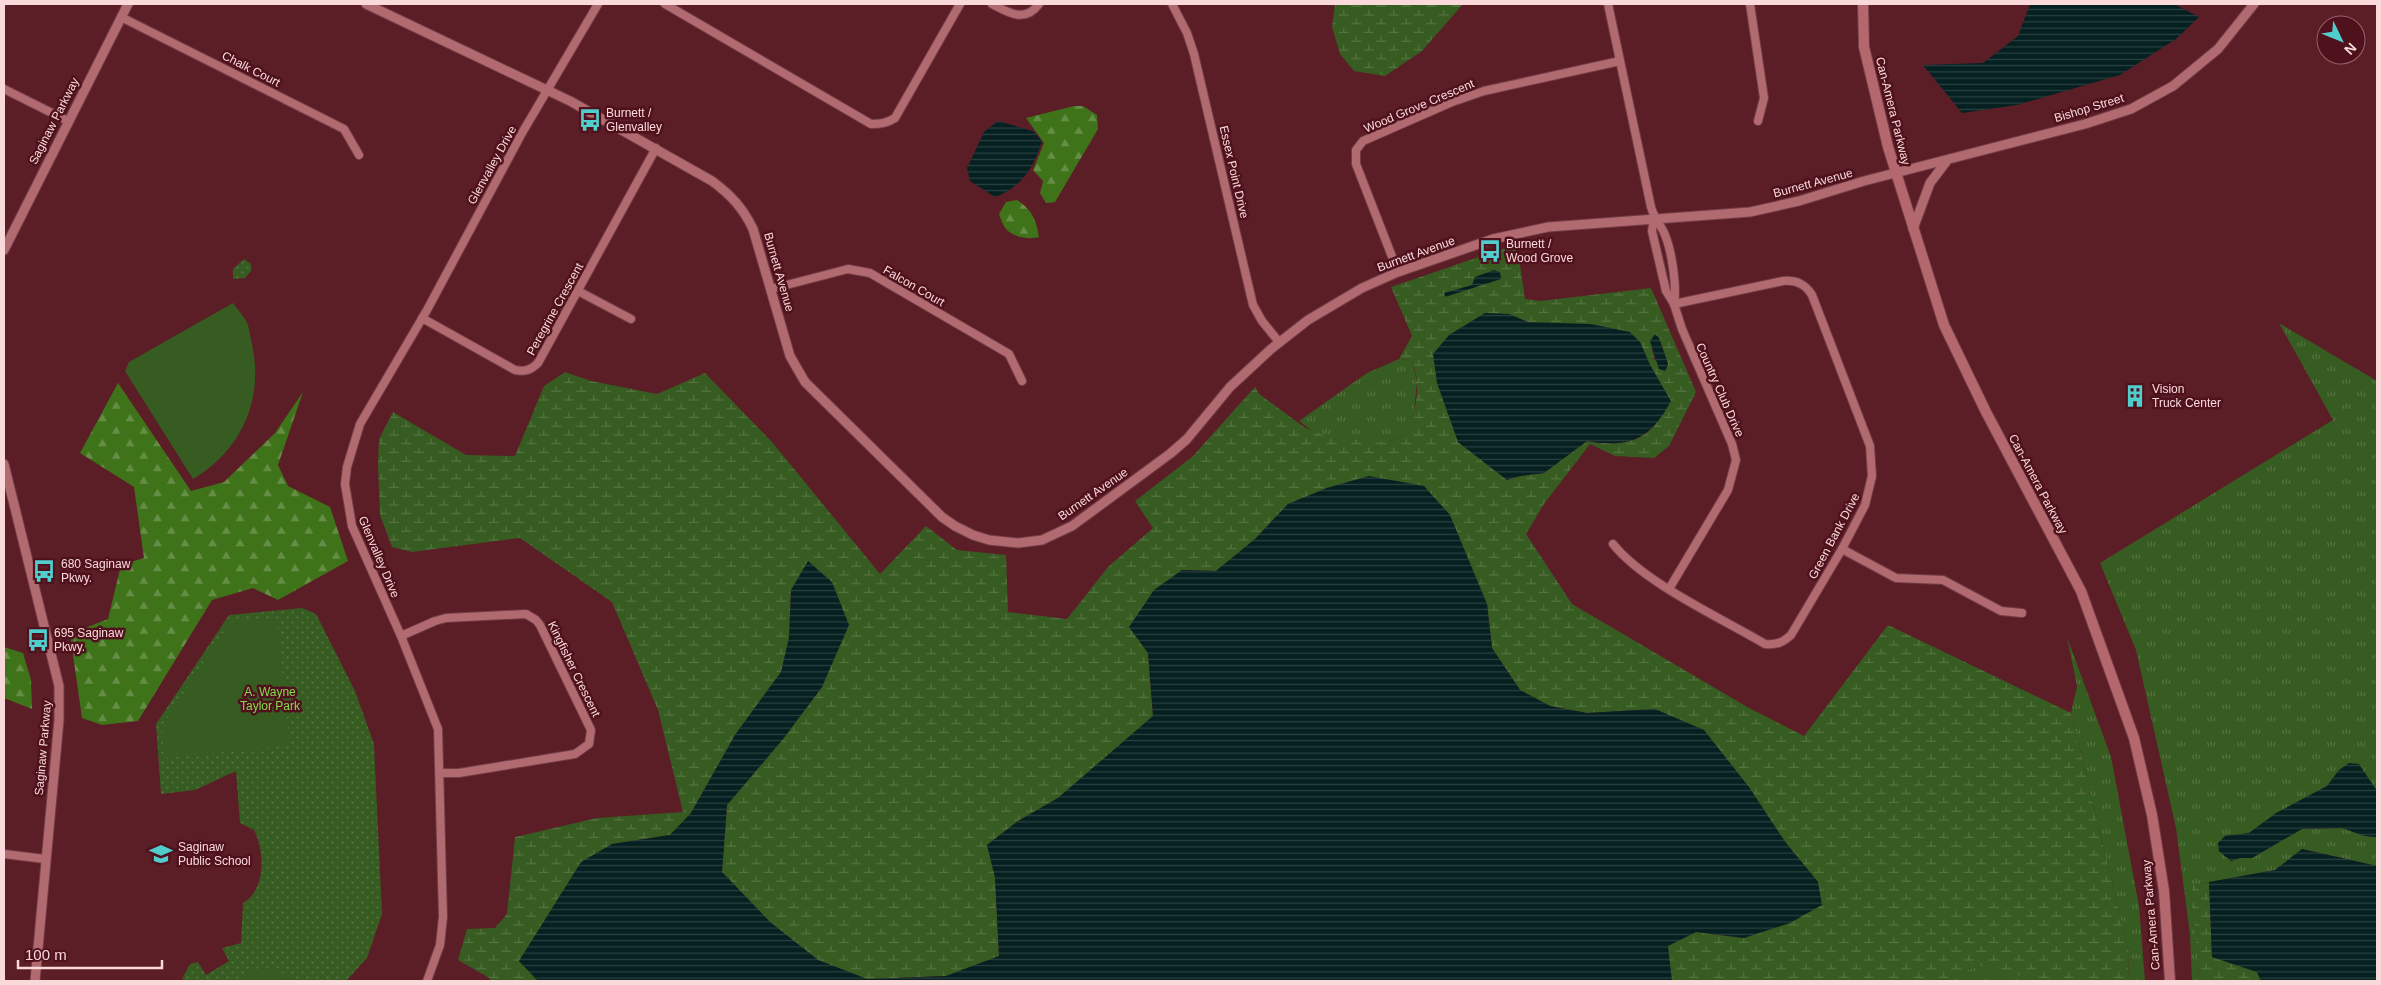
<svg xmlns="http://www.w3.org/2000/svg" width="2381" height="985" font-family="Helvetica,sans-serif">
<style>
.grass{fill:url(#grass-tufts)}
.forest{fill:url(#forest-firs)}
.wetland{fill:url(#wetland-marsh);fill-rule:evenodd}
.park{fill:url(#park-dots)}
.pitch{fill:#375c21}
.water{fill:url(#water-rules)}
.lines{fill:none;stroke-linecap:round;stroke-linejoin:round}
.minor-casing{stroke:#733d47;stroke-width:10}
.tertiary-casing{stroke:#733d47;stroke-width:11}
.secondary-casing{stroke:#733d47;stroke-width:12}
.minor{stroke:#b16a6f;stroke-width:8}
.tertiary{stroke:#b16a6f;stroke-width:9}
.secondary{stroke:#b4686e;stroke-width:10}
.labels{text-anchor:middle;stroke-width:5;stroke-linejoin:round;paint-order:stroke}
.street-label{font-size:12px;fill:#fad9db;stroke:#4f121c}
.poi-label{font-size:12px;fill:#fad9db;stroke:#4f121c;text-anchor:start}
.park-label{font-size:12px;fill:#84d94d;stroke:#4f121c}
</style>
<defs>
<pattern id="grass-tufts" width="24" height="20" patternUnits="userSpaceOnUse" patternTransform="scale(1.25)"><rect width="24" height="20" fill="#375c21"/><path d="M3 7l-1-3M5 7V3M7 7l1-3M15 17l-1-3M17 17v-4M19 17l1-3" fill="none" stroke="#557341"/></pattern>
<pattern id="forest-firs" width="22" height="20" patternUnits="userSpaceOnUse" patternTransform="scale(1.25)"><rect width="22" height="20" fill="#3f731a"/><path d="M5 1l3.5 6h-7zM16 11l3.5 6h-7z" fill="#658d46"/></pattern>
<pattern id="wetland-marsh" width="20" height="14" patternUnits="userSpaceOnUse" patternTransform="scale(1.25)"><rect width="20" height="14" fill="#375c21"/><path d="M1 5h8M5 5V1M11 12h8M15 12V8" fill="none" stroke="#557341"/></pattern>
<pattern id="park-dots" width="8" height="8" patternUnits="userSpaceOnUse" patternTransform="scale(1.25)"><rect width="8" height="8" fill="#375c21"/><path d="M2 2h.1M6 6h.1" fill="none" stroke="#557341" stroke-width="1.8" stroke-linecap="round"/></pattern>
<pattern id="water-rules" width="6" height="5" patternUnits="userSpaceOnUse" patternTransform="scale(1.25)"><rect width="6" height="5" fill="#052020"/><path d="M0 2.5h6" fill="none" stroke="#2a4040"/></pattern>
</defs>
<rect width="100%" height="100%" fill="#5b1d26"/>
<g class="grass">
<path d="M 2279,323 L 2377,381 L 2377,791 L 2339,770 L 2327,786 L 2277,813 L 2249,833 L 2225,836 L 2219,851 L 2231,861 L 2240,858 L 2252,858 L 2302,829 L 2342,828 L 2365,836 L 2377,837 L 2377,866 L 2302,849 L 2275,870 L 2193,885 L 2199,981 L 2192,981 L 2190,934 L 2176,828 L 2136,650 L 2100,563 L 2333,420 Z"/>
<path d="M 1399,359 L 1412,360 L 1417,382 L 1412,431 L 1388,442 L 1371,442 L 1331,438 L 1314,432 L 1299,421 L 1367,373 Z"/>
<path d="M 2067,637 L 2111,757 L 2139,906 L 2145,981 L 2128,981 L 2129,952 L 2071,713 L 2077,686 Z"/>
<path d="M 1979,966 L 2041,980 L 2042,981 L 1940,981 Z"/>
</g>
<g class="forest">
<path d="M 1074,106 L 1083,106 L 1097,115 L 1098,129 L 1055,202 L 1046,203 L 1040,193 L 1043,181 L 1033,170 L 1044,143 L 1026,118 Z"/>
<path d="M 1017,200 C 1032,210 1036,219 1039,237 C 1030,240 1014,237 1007,230 C 1003,226 1001,219 999,214 L 1006,202 Z"/>
<path d="M 118,383 L 191,491 L 224,482 L 275,433 L 303,392 L 278,465 L 288,486 L 330,507 L 348,561 L 278,600 L 253,588 L 212,600 L 138,721 L 102,725 L 82,718 L 70,634 L 108,619 L 121,565 L 144,558 L 134,487 L 80,453 Z"/>
<path d="M 4,647 L 23,653 L 31,680 L 32,709 L 4,698 Z"/>
</g>
<g class="wetland">
<path d="M 1335,4 L 1463,4 L 1422,51 L 1385,76 L 1354,71 L 1340,54 L 1332,27 Z"/>
<path d="M 1517,244 L 1525,299 L 1540,301 L 1651,288 L 1696,392 L 1669,446 L 1654,458 L 1615,456 L 1590,444 L 1544,504 L 1526,534 L 1572,604 L 1749,708 L 1804,736 L 1888,625 L 2071,713 L 2129,952 L 2128,981 L 2042,981 L 1979,966 L 1940,981 L 1672,981 L 1667,946 L 1696,932 L 1744,938 L 1818,882 L 1786,843 L 1655,709 L 1587,713 L 1550,706 L 1520,690 L 1492,648 L 1487,604 L 1369,476 L 1327,488 L 1288,504 L 1255,539 L 1216,571 L 1182,570 L 1129,627 L 1148,653 L 1153,716 L 1058,798 L 1018,821 L 987,845 L 995,877 L 999,956 L 946,976 L 867,979 L 818,960 L 770,922 L 722,872 L 727,805 L 783,739 L 822,687 L 791,590 L 789,638 L 781,672 L 735,735 L 691,813 L 670,835 L 612,844 L 519,961 L 538,981 L 492,981 L 486,976 L 458,960 L 467,929 L 495,928 L 507,914 L 515,837 L 597,818 L 683,812 L 658,710 L 612,602 L 520,538 L 412,552 L 392,547 L 380,515 L 378,464 L 379,439 L 393,412 L 466,455 L 515,456 L 544,386 L 565,372 L 591,381 L 657,394 L 705,373 L 772,442 L 880,574 L 926,526 L 957,550 L 1006,555 L 1008,612 L 1067,619 L 1108,567 L 1153,528 L 1135,501 L 1192,457 L 1255,387 L 1259,394 L 1304,427 L 1331,438 L 1388,442 L 1412,431 C 1412,415 1418,400 1417,384 C 1417,376 1414,368 1412,360 L 1399,359 L 1412,336 L 1391,287 ZM 1509,314 L 1528,322 L 1558,324 L 1640,342 L 1650,365 L 1670,401 C 1665,409 1660,420 1653,427 C 1636,446 1609,445 1587,441 L 1544,473 L 1520,476 L 1507,480 L 1458,442 L 1450,416 ZM 1659,338 L 1668,364 L 1666,370 L 1654,359 L 1652,349 Z"/>
<path d="M 2209,882 L 2212,957 L 2257,972 L 2261,981 L 2199,981 L 2192,885 Z"/>
</g>
<g class="park">
<path d="M 244,259 L 251,264 L 251,271 L 245,278 L 233,279 L 233,269 Z"/>
<path d="M 302,608 L 316,614 L 355,691 L 374,744 L 382,914 L 367,958 L 346,981 L 186,981 L 182,979 L 190,964 L 198,962 L 206,975 L 229,961 L 222,948 L 241,943 L 243,903 C 266,890 265,851 254,830 L 240,823 L 236,771 L 195,790 L 161,794 L 156,724 L 229,615 Z"/>
</g>
<g class="pitch">
<path d="M 233,303 C 237,309 243,315 246,321 C 250,328 250,337 252,344 C 264,399 242,450 193,479 L 125,371 L 129,362 Z"/>
<path d="M 277,620 L 289,739 L 284,746 L 164,758 L 162,726 L 230,622 Z"/>
<path d="M 275,967 L 293,981 L 237,981 L 246,972 Z"/>
</g>
<g class="water">
<path d="M 2030,4 L 2174,4 L 2199,17 L 2176,39 L 2120,75 L 2017,105 L 1962,113 L 1923,65 L 1983,63 L 2018,36 Z"/>
<path d="M 998,121 L 1033,131 L 1042,141 C 1034,167 1022,187 995,197 L 970,181 L 967,168 L 984,132 Z"/>
<path d="M 1494,270 L 1500,272 L 1501,279 L 1445,297 L 1444,293 L 1472,285 L 1475,277 Z"/>
<path d="M 1485,313 L 1509,314 L 1528,322 L 1591,324 L 1630,332 L 1640,342 L 1650,365 L 1671,401 C 1650,440 1629,448 1587,441 L 1544,473 L 1520,476 L 1507,480 L 1458,442 L 1437,383 L 1433,354 L 1449,335 Z"/>
<path d="M 1655,334 L 1659,338 L 1668,364 L 1665,371 L 1659,369 L 1650,341 Z"/>
<path d="M 1369,476 L 1424,486 L 1450,515 L 1487,604 L 1492,648 L 1520,690 L 1550,706 L 1587,713 L 1655,709 L 1704,730 L 1749,787 L 1786,843 L 1818,882 L 1822,905 L 1790,923 L 1744,938 L 1696,932 L 1668,946 L 1672,981 L 538,981 L 519,961 L 581,862 L 612,844 L 670,835 L 691,813 L 735,735 L 781,672 L 789,638 L 791,590 L 808,561 L 832,582 L 849,625 L 822,687 L 783,739 L 727,805 L 722,872 L 770,922 L 818,960 L 867,979 L 946,976 L 999,956 L 995,877 L 987,845 L 1018,821 L 1058,798 L 1153,716 L 1148,653 L 1129,627 L 1154,590 L 1182,570 L 1216,571 L 1255,539 L 1288,504 L 1327,488 Z"/>
<path d="M 2349,763 L 2359,764 L 2377,791 L 2377,837 L 2365,836 L 2342,828 L 2302,829 L 2252,858 L 2240,858 L 2231,861 L 2219,851 L 2218,843 L 2225,836 L 2249,833 L 2276,813 L 2327,786 L 2339,770 Z"/>
<path d="M 2302,849 L 2377,866 L 2377,981 L 2261,981 L 2257,972 L 2212,957 L 2209,882 L 2275,870 Z"/>
</g>
<g class="lines">
<defs>
<g id="minor">
<path d="M 665,4 L 871,124 C 881,124 887,123 895,118 L 960,4"/>
<path d="M 992,4 C 1009,13 1025,23 1039,4"/>
<path d="M 1172,4 L 1187,33 L 1194,54 L 1253,305 L 1262,321 L 1279,342"/>
<path d="M 1608,4 L 1651,207 C 1654,218 1661,225 1665,235 C 1672,252 1677,287 1674,304"/>
<path d="M 1750,4 L 1764,98 L 1758,121"/>
<path d="M 121,17 L 344,129 L 359,155"/>
<path d="M 4,89 L 68,121"/>
<path d="M 1654,218 L 1652,231 L 1666,291 L 1674,304 L 1682,329 L 1732,444 L 1736,460 L 1728,490 L 1669,589"/>
<path d="M 1398,272 L 1356,164 L 1356,150 L 1363,141 L 1452,102 L 1484,91 L 1620,61"/>
<path d="M 771,289 L 848,269 L 870,273 L 1009,354 L 1022,381"/>
<path d="M 578,291 L 631,319"/>
<path d="M 422,318 L 515,370 C 525,372 531,370 538,363 L 656,148"/>
<path d="M 1613,544 C 1644,583 1721,618 1765,644 C 1777,645 1782,643 1791,635 L 1842,549 L 1865,505 L 1872,476 L 1870,446 L 1812,295 C 1805,284 1797,280 1783,281 L 1674,304"/>
<path d="M 1842,549 L 1896,578 L 1943,580 L 2001,611 L 2022,613"/>
<path d="M 401,636 L 435,621 L 446,618 L 526,614 L 536,620 L 540,625 L 591,730 L 589,744 L 575,754 L 459,773 L 441,773"/>
<path d="M 4,854 L 45,859"/>
<path d="M 427,981 L 440,945 L 443,917 L 438,729 L 401,636 L 352,526 L 345,484 L 347,467 L 360,424 L 427,310 L 522,133 L 598,4"/>
</g>
<g id="tertiary">
<path d="M 366,4 L 570,101 L 712,181 C 731,195 743,208 753,229 L 790,356 L 805,382 L 942,517 L 955,526 L 973,535 L 989,540 L 1018,543 L 1042,540 L 1072,526 L 1171,453 L 1187,439 L 1230,387 L 1271,349 L 1308,320 L 1362,288 L 1398,272 L 1493,239 L 1548,227 L 1750,212 L 1799,201 L 1864,181 L 2085,124 L 2131,109 L 2173,86 L 2218,49 L 2254,4"/>
<path d="M 1913,229 L 1930,183 L 1946,162"/>
<path d="M 4,250 L 128,4"/>
<path d="M 4,464 L 59,686 L 59,720 L 35,981"/>
</g>
<path id="secondary" d="M 1863,4 L 1864,47 L 1888,147 L 1944,325 L 1986,412 L 2081,591 L 2134,738 L 2152,815 L 2164,891 L 2170,981"/>
</defs>
<use href="#minor" class="minor-casing"/>
<use href="#tertiary" class="tertiary-casing"/>
<use href="#secondary" class="secondary-casing"/>
<use href="#minor" class="minor"/>
<use href="#tertiary" class="tertiary"/>
<use href="#secondary" class="secondary"/>
</g>
<defs>
<symbol id="bus-bare" viewBox="-9 -9 18 18"><path d="M-5-6H5V4H4V6H2V4H-2V6H-4V4H-5ZM-3.5-4V0h7V-4ZM-3.5 1.2v1.5H-2V1.2ZM2 1.2v1.5H3.5V1.2Z" fill="#52cdcd" stroke="#4f121c" stroke-width="2.5" paint-order="stroke"/></symbol>
<symbol id="building-bare" viewBox="-9 -9 18 18"><path d="M-4-6H4V6H1V3H-1V6H-4ZM-2.5-4.3h1.7v1.8h-1.7ZM.8-4.3h1.7v1.8H.8ZM-2.5-1h1.7V.8h-1.7ZM.8-1h1.7V.8H.8Z" fill="#52cdcd" stroke="#4f121c" stroke-width="2.5" paint-order="stroke"/></symbol>
<symbol id="school-bare" viewBox="-9 -9 18 18"><path d="M0-5L7-2L0 1L-7-2ZM-4 1L0 2.5L4 1V4Q0 6-4 4Z" fill="#52cdcd" stroke="#4f121c" stroke-width="2.5" paint-order="stroke"/></symbol>
</defs>
<g fill-rule="evenodd">
<use href="#bus-bare" x="574" y="104" width="32" height="32"/>
<use href="#bus-bare" x="1474" y="235" width="32" height="32"/>
<use href="#building-bare" x="2119" y="380" width="32" height="32"/>
<use href="#bus-bare" x="28" y="555" width="32" height="32"/>
<use href="#bus-bare" x="22" y="624" width="32" height="32"/>
<use href="#school-bare" x="145" y="838" width="32" height="32"/>
</g>
<g class="labels">
<g class="street-label">
<text transform="translate(251 69) rotate(27)" y="4">Chalk Court</text>
<text transform="translate(1419 106) rotate(-23)" y="4">Wood Grove Crescent</text>
<text transform="translate(2089 108) rotate(-17)" y="4">Bishop Street</text>
<text transform="translate(1893 111) rotate(76)" y="4">Can-Amera Parkway</text>
<text transform="translate(54 121) rotate(-63)" y="4">Saginaw Parkway</text>
<text transform="translate(492 165) rotate(-61)" y="4">Glenvalley Drive</text>
<text transform="translate(1234 172) rotate(77)" y="4">Essex Point Drive</text>
<text transform="translate(1813 183) rotate(-15)" y="4">Burnett Avenue</text>
<text transform="translate(1416 254) rotate(-20)" y="4">Burnett Avenue</text>
<text transform="translate(779 272) rotate(74)" y="4">Burnett Avenue</text>
<text transform="translate(914 286) rotate(30)" y="4">Falcon Court</text>
<text transform="translate(555 309) rotate(-61)" y="4">Peregrine Crescent</text>
<text transform="translate(1720 390) rotate(66)" y="4">Country Club Drive</text>
<text transform="translate(2038 484) rotate(62)" y="4">Can-Amera Parkway</text>
<text transform="translate(1093 494) rotate(-35)" y="4">Burnett Avenue</text>
<text transform="translate(1834 536) rotate(-62)" y="4">Green Bank Drive</text>
<text transform="translate(379 557) rotate(67)" y="4">Glenvalley Drive</text>
<text transform="translate(574 669) rotate(64)" y="4">Kingfisher Crescent</text>
<text transform="translate(43 748) rotate(-85)" y="4">Saginaw Parkway</text>
<text transform="translate(2151 915) rotate(-95)" y="4">Can-Amera Parkway</text>
</g>
<g class="poi-label">
<text x="606" y="117">Burnett /<tspan x="606" dy="14">Glenvalley</tspan></text>
<text x="1506" y="248">Burnett /<tspan x="1506" dy="14">Wood Grove</tspan></text>
<text x="2152" y="393">Vision<tspan x="2152" dy="14">Truck Center</tspan></text>
<text x="61" y="568">680 Saginaw<tspan x="61" dy="14">Pkwy.</tspan></text>
<text x="54" y="637">695 Saginaw<tspan x="54" dy="14">Pkwy.</tspan></text>
<text x="178" y="851">Saginaw<tspan x="178" dy="14">Public School</tspan></text>
</g>
<g class="park-label">
<text x="270" y="696">A. Wayne<tspan x="270" dy="14">Taylor Park</tspan></text>
</g>
</g>
<rect width="2381" height="985" fill="none" stroke="#fad9db" stroke-width="10"/>
<g transform="translate(2341 40) rotate(133)"><circle r="24" fill="#4f121c" stroke="#936268"/>
<path d="M0-4L9 19L0 12L-9 19Z" fill="#52cdcd"/>
<text y="-8" font-size="14" font-weight="bold" text-anchor="middle" fill="#fad9db">N</text>
</g>
<path d="M18 960v8h144v-8" fill="none" stroke="#fad9db" stroke-width="2.5"/>
<text x="25" y="960" font-size="15" fill="#fad9db" stroke="#4f121c" stroke-width="4" paint-order="stroke">100 m</text>
</svg>
